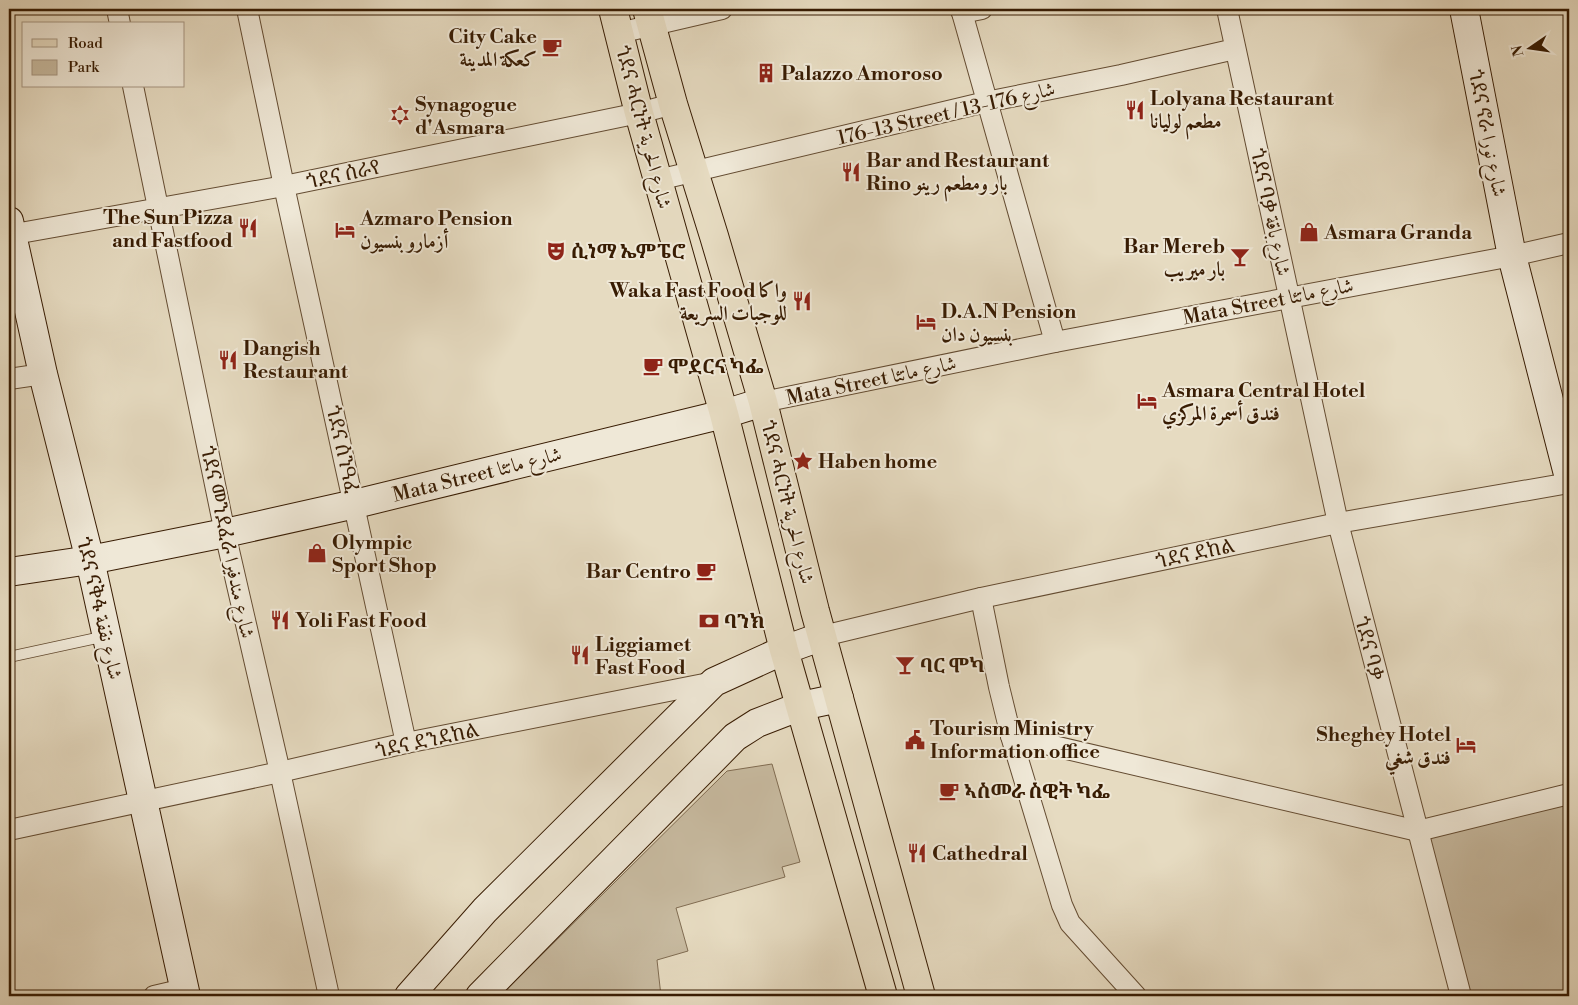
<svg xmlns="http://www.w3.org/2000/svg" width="1578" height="1005" font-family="'Libre Bodoni',Amiri,'Noto Serif Ethiopic',serif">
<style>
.green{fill:#c8bba1;stroke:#806c52}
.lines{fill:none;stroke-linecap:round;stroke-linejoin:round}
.lane-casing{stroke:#644c32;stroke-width:12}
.street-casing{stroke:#644c32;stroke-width:22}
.secondary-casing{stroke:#381c03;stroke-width:30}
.primary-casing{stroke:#381c03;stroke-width:30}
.lane{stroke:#efe8d7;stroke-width:10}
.street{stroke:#efe8d7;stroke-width:20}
.secondary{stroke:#efe8d7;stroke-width:28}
.primary{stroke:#e6dbc1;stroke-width:28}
.labels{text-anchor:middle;stroke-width:4;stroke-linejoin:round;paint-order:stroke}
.poi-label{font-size:20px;font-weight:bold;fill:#381c03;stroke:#efe8d7;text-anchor:start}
.street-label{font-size:20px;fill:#381c03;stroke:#efe8d7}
</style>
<rect width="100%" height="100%" fill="#e6dbc1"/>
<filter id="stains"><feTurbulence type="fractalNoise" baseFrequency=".004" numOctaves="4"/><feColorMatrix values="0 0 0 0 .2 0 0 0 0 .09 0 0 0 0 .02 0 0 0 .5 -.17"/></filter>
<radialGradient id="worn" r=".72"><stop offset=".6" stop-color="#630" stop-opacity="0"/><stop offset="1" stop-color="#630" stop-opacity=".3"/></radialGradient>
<g class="green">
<path d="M 772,764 L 800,862 L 782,867 L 785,877 L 676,908 L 688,951 L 657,960 L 661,996 L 500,996 L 727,771 Z"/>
<path d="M 1569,801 L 1569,996 L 1462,996 L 1423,840 Z"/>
</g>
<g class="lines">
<defs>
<path id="lane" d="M 9,657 L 106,636"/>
<g id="street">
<path d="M 117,9 L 120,24"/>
<path d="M 247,9 L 284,186 L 406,743"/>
<path d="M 961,9 L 1055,342"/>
<path d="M 1227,9 L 1338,523 L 1461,996"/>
<path d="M 962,13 L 982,9"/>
<path d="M 619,33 L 722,9"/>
<path d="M 133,86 L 225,533 L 280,772 L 329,996"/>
<path d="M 658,180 L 986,102 L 1121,75 L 1235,49"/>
<path d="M 9,235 L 284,186 L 639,113 L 673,104"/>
<path d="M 9,379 L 43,374"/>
<path d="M 763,402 L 1055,342 L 1512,256 L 1569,243"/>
<path d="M 981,598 L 999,687 L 1011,736 L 1062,905 L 1070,923 L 1136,996"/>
<path d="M 823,636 L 981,598 L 1338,523 L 1569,483"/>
<path d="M 1011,736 L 1418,831 L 1569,794"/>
<path d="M 9,830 L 280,772 L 406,743 L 714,682"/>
<path d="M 154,996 L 184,989"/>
</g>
<g id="secondary">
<path d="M 1464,9 L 1512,256 L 1569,478"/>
<path d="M 9,221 L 43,374 L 90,560 L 186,996"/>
<path d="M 9,572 L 90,560 L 225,533 L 355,504 L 724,414 L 763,402"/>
<path d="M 409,996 L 485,910 L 714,682 L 784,650 L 823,636"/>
<path d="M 480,996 L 735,737 L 757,723 L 801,706 L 839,698"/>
</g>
<g id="primary">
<path d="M 613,9 L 639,113 L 724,414 L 784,650 L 883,996"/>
<path d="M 647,9 L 673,104 L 714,236 L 763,402 L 815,611 L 921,996"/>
</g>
</defs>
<use href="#lane" class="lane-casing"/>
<use href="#street" class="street-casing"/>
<use href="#secondary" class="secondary-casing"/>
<use href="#primary" class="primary-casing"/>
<use href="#lane" class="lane"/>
<use href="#street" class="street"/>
<use href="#secondary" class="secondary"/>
<use href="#primary" class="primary"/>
</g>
<defs>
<symbol id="cafe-bare" viewBox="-9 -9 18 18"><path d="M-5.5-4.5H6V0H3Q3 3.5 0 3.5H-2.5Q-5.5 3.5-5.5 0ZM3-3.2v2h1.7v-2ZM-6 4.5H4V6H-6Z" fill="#8f2418" stroke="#efe8d7" stroke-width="2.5" paint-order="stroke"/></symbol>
<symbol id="building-bare" viewBox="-9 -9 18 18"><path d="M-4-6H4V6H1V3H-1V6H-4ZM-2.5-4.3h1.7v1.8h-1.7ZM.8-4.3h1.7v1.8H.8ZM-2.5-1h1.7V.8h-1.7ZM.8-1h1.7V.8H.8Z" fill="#8f2418" stroke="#efe8d7" stroke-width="2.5" paint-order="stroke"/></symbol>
<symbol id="restaurant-bare" viewBox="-9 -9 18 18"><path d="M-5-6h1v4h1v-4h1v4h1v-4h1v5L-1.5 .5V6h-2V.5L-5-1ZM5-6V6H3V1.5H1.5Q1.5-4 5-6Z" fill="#8f2418" stroke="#efe8d7" stroke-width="2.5" paint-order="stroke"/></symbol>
<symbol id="synagogue-bare" viewBox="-9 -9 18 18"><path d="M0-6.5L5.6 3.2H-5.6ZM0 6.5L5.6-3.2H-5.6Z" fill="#8f2418" stroke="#efe8d7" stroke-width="2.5" paint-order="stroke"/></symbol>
<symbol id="hotel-bare" viewBox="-9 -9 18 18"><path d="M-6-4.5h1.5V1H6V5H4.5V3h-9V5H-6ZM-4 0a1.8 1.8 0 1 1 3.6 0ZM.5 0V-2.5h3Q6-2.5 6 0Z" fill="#8f2418" stroke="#efe8d7" stroke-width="2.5" paint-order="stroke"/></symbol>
<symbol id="shop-bare" viewBox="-9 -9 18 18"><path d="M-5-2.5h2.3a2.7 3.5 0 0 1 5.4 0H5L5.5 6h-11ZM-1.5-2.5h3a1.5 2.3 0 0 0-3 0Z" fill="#8f2418" stroke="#efe8d7" stroke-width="2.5" paint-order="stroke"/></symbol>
<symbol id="theatre-bare" viewBox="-9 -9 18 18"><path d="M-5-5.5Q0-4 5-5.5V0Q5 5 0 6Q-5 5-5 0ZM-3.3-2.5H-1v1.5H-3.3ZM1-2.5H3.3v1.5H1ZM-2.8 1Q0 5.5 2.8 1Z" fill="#8f2418" stroke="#efe8d7" stroke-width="2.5" paint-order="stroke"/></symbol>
<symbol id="bar-bare" viewBox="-9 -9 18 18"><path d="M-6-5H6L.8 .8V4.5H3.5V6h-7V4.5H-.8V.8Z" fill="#8f2418" stroke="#efe8d7" stroke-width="2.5" paint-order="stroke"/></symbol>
<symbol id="sight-bare" viewBox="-9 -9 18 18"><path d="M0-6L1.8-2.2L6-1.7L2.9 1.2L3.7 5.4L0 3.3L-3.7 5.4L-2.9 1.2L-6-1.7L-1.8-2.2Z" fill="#8f2418" stroke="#efe8d7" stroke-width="2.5" paint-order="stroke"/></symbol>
<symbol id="bank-bare" viewBox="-9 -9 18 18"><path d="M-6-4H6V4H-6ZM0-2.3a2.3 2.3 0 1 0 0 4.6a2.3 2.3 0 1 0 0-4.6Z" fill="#8f2418" stroke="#efe8d7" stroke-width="2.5" paint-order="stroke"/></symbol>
<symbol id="civic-bare" viewBox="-9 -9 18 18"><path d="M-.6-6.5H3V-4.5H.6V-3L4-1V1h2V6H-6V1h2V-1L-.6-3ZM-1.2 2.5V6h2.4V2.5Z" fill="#8f2418" stroke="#efe8d7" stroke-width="2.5" paint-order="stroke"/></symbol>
</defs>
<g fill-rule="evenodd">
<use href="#cafe-bare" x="538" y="33" width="28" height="28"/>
<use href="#building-bare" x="752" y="59" width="28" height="28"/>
<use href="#restaurant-bare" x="1121" y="96" width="28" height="28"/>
<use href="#synagogue-bare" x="386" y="101" width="28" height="28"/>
<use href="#restaurant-bare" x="837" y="158" width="28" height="28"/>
<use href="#restaurant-bare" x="234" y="214" width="28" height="28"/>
<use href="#hotel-bare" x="331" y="216" width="28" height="28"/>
<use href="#shop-bare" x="1295" y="218" width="28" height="28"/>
<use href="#theatre-bare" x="542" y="237" width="28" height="28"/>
<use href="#bar-bare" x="1226" y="243" width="28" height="28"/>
<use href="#restaurant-bare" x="788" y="287" width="28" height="28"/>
<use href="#hotel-bare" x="912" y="308" width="28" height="28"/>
<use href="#restaurant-bare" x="214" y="346" width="28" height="28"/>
<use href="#cafe-bare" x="639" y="352" width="28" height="28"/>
<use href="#hotel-bare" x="1133" y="387" width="28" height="28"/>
<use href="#sight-bare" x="789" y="447" width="28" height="28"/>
<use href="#shop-bare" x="303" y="539" width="28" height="28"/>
<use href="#cafe-bare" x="692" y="557" width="28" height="28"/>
<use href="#restaurant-bare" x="266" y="606" width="28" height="28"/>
<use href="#bank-bare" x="695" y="607" width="28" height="28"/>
<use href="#restaurant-bare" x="566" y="641" width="28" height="28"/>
<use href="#bar-bare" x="891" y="651" width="28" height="28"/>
<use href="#civic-bare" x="901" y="726" width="28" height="28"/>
<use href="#hotel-bare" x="1452" y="731" width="28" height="28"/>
<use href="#cafe-bare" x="935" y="777" width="28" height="28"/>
<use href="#restaurant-bare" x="903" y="839" width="28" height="28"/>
</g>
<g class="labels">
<g class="poi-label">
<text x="537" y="43" text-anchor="end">City Cake<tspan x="537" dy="23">كعكة المدينة</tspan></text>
<text x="781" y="80">Palazzo Amoroso</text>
<text x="1150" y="105">Lolyana Restaurant<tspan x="1150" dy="23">مطعم لوليانا</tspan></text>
<text x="415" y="111">Synagogue<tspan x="415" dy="23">d'Asmara</tspan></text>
<text x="866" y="167">Bar and Restaurant<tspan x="866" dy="23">Rino بار ومطعم رينو</tspan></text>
<text x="233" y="224" text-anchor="end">The Sun Pizza<tspan x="233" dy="23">and Fastfood</tspan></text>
<text x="360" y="225">Azmaro Pension<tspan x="360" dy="23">أزمارو بنسيون</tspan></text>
<text x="1324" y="239">Asmara Granda</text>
<text x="1225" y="253" text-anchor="end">Bar Mereb<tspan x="1225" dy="23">بار ميريب</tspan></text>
<text x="571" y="258">ሲነማ ኤምፔሮ</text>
<text x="787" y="297" text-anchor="end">Waka Fast Food واكا<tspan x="787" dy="23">للوجبات السريعة</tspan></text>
<text x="941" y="318">D.A.N Pension<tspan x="941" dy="23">بنسيون دان</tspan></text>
<text x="243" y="355">Dangish<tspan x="243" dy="23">Restaurant</tspan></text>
<text x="668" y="373">ሞደርና ካፌ</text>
<text x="1162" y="397">Asmara Central Hotel<tspan x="1162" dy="23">فندق أسمرة المركزي</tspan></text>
<text x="818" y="468">Haben home</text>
<text x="332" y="549">Olympic<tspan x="332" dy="23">Sport Shop</tspan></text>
<text x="691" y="578" text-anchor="end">Bar Centro</text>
<text x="295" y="627">Yoli Fast Food</text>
<text x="724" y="628">ባንክ</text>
<text x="595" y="651">Liggiamet<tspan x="595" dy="23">Fast Food</tspan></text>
<text x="920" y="672">ባር ሞካ</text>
<text x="930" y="735">Tourism Ministry<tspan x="930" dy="23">Information office</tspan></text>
<text x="1451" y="741" text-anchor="end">Sheghey Hotel<tspan x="1451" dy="23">فندق شغي</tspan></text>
<text x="964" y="798">ኣስመራ ስዊት ካፌ</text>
<text x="932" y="860">Cathedral</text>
</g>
<g class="street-label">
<text transform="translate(946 113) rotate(-13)" y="7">176-13 Street / شارع 176-13</text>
<text transform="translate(644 127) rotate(75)" y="7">ጎደና ሓርነት شارع الحرية</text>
<text transform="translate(1488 133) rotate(79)" y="7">ጎደና ኖራ شارع نورا</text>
<text transform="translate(343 174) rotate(-12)" y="7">ጎደና ሰራየ</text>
<text transform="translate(1271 212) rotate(78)" y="7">ጎደና ባቃ شارع باقة</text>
<text transform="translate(1268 301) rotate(-11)" y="7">Mata Street شارع ماتئا</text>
<text transform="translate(871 380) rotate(-12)" y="7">Mata Street شارع ماتئا</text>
<text transform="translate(343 449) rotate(77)" y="7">ጎደና ሰንዓፈ</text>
<text transform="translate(477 474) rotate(-14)" y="7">Mata Street شارع ماتئا</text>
<text transform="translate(788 502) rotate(76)" y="7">ጎደና ሓርነት شارع الحرية</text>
<text transform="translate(228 542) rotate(78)" y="7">ጎደና መንደፈራ شارع مندفيرا</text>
<text transform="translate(1195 553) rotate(-12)" y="7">ጎደና ደከል</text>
<text transform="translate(100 608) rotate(77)" y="7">ጎደና ናቅፋ شارع نقفة</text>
<text transform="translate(1370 648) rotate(75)" y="7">ጎደና ባቃ</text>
<text transform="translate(427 740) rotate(-12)" y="7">ጎደና ደንደከል</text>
</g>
</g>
<rect width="1578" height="1005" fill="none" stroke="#e6dbc1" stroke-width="30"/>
<rect x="10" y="10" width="1558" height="985" fill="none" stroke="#381c03" stroke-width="2.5"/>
<rect x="15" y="15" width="1548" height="975" fill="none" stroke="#381c03"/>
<rect x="22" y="22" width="162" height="65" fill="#efe8d7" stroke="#a69682"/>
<rect x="32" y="39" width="25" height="8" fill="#e6dbc1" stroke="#a69682"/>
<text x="68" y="48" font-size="15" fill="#381c03">Road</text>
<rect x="32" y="60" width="25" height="15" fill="#c8bba1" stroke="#a69682"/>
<text x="68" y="72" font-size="15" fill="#381c03">Park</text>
<g transform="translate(1530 48) rotate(257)" stroke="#efe8d7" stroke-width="4" paint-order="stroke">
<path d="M0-4L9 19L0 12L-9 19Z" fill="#381c03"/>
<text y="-8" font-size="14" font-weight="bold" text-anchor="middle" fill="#381c03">N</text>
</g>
<rect width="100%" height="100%" filter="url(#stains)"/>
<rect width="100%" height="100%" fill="url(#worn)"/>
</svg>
